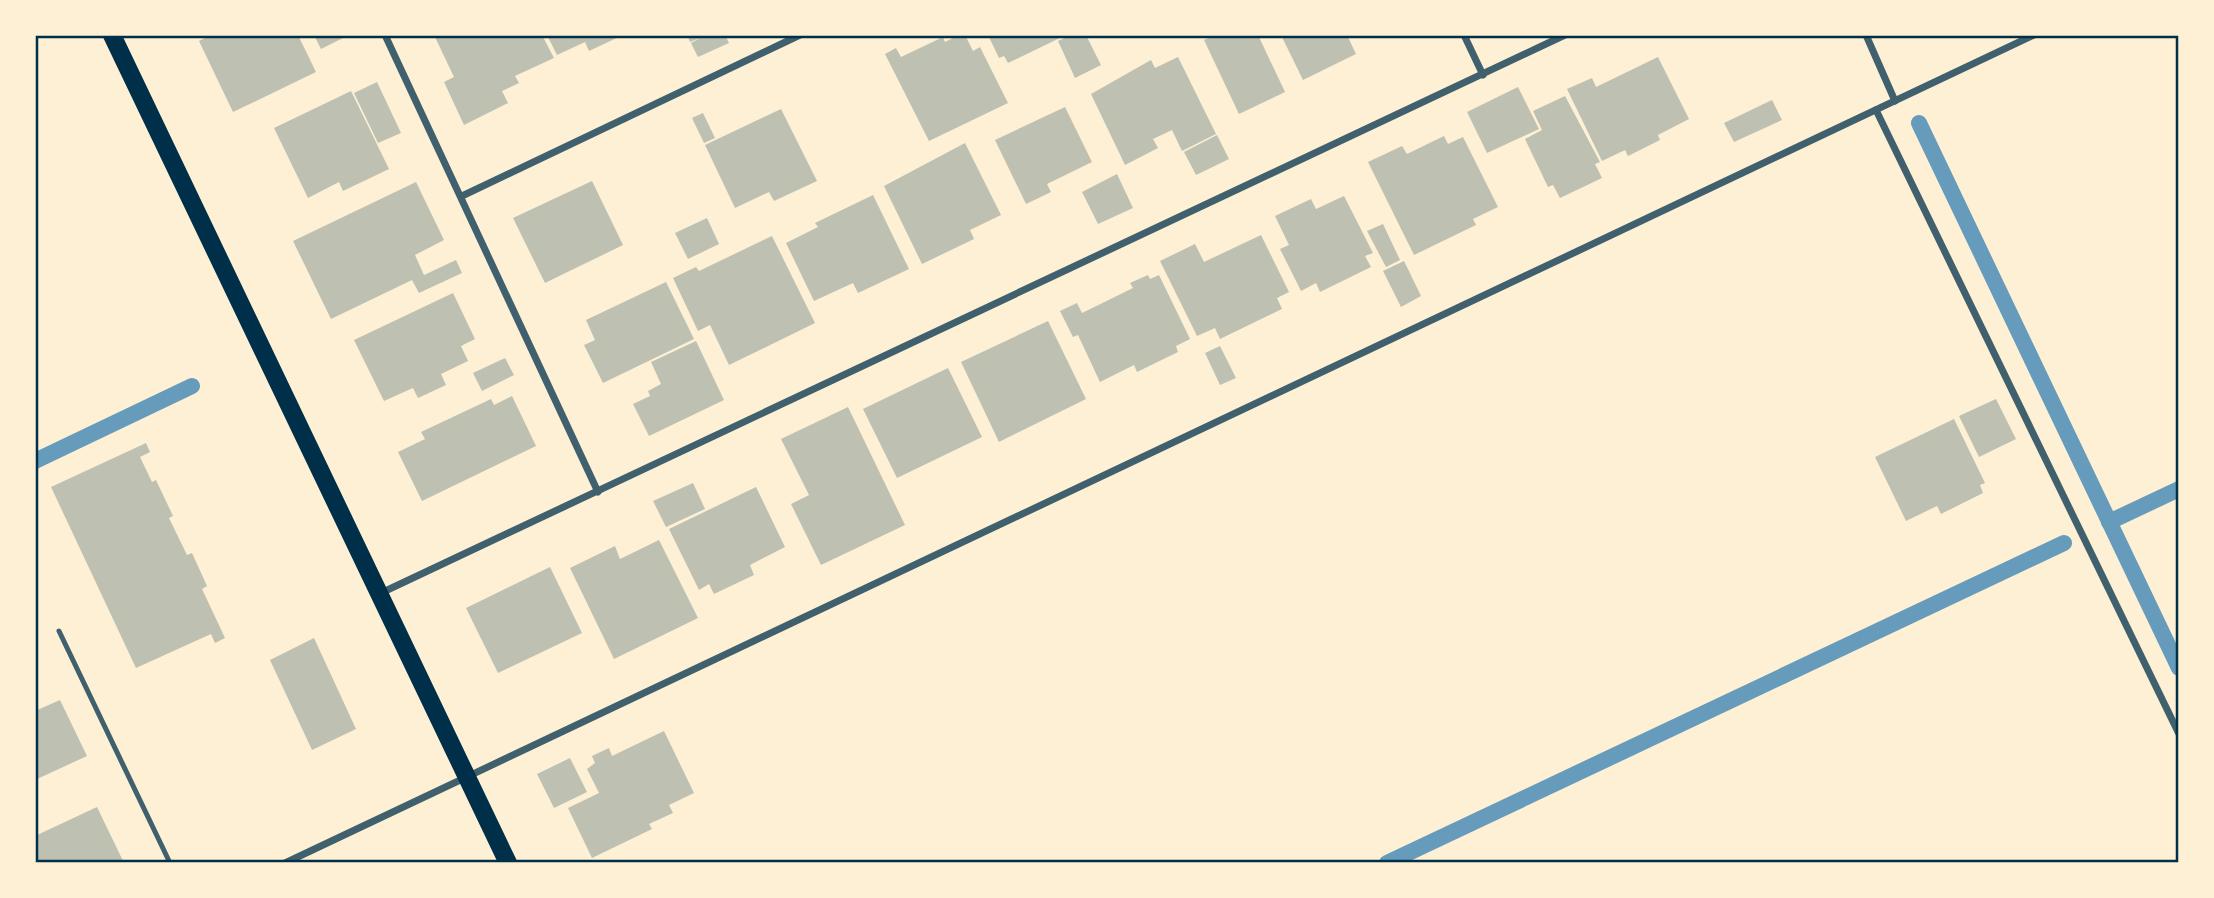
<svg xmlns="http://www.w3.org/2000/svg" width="2214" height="898" font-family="'IBM Plex Sans',sans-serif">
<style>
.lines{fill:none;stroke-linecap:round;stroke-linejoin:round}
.stream{stroke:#669bbc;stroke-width:16}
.building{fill:#bec0b2}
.service{stroke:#3f606c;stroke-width:5}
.minor{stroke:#3f606c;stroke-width:7}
.primary{stroke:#003049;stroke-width:18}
.neatline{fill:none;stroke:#003049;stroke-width:2.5}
</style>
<rect width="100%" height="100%" fill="#fdf0d5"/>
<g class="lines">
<g class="stream">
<path d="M 1919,123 L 2179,668"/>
<path d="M 35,461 L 192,386"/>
<path d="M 2109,522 L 2179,489"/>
<path d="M 1387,863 L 2064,543"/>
</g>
</g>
<g class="building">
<path d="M 211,35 L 298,35 L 316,72 L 233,112 L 199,41 Z"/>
<path d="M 314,35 L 349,35 L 321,49 Z"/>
<path d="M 434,35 L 542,35 L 554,58 L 515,76 L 519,83 L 502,91 L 508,103 L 464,125 L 444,82 L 454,77 Z"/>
<path d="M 547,35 L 623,35 L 589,51 L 585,42 L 557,55 Z"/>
<path d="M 687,35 L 725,35 L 729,43 L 698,57 L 691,43 L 700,38 L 690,42 Z"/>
<path d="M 959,35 L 965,35 L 973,51 L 980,47 L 1008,103 L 929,141 L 885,54 L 896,48 L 901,57 L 943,37 L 945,42 Z"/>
<path d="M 988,35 L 1066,35 L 1008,63 L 1004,56 L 999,58 Z"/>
<path d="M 1071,35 L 1086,35 L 1101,65 L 1075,78 L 1058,41 Z"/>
<path d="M 1215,35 L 1258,35 L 1285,92 L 1239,114 L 1204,40 Z"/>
<path d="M 1281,35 L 1347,35 L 1356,54 L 1303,80 Z"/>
<path d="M 1178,57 L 1216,134 L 1182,151 L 1172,130 L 1153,139 L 1158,148 L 1125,165 L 1091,94 L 1151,60 L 1155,68 Z"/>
<path d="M 1658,57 L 1689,119 L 1658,135 L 1660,140 L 1628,156 L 1625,150 L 1602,161 L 1567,89 L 1592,78 L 1596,87 Z"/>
<path d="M 377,82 L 401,133 L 378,143 L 354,93 Z"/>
<path d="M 1518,87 L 1539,129 L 1487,153 L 1467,112 Z"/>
<path d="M 351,91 L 389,169 L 343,191 L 339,182 L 308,198 L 274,128 Z"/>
<path d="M 1565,96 L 1600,162 L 1595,164 L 1602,178 L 1560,198 L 1553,185 L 1548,187 L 1525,139 L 1542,130 L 1533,111 Z"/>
<path d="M 1772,100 L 1782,120 L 1734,142 L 1724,123 Z"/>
<path d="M 1065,107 L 1092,162 L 1047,184 L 1051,192 L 1026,204 L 995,140 Z"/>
<path d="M 781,109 L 817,181 L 774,201 L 769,192 L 735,208 L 705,145 Z"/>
<path d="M 703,113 L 715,138 L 704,143 L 692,118 Z"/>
<path d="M 1217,135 L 1229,159 L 1196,175 L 1184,152 Z"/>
<path d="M 1444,136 L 1448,144 L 1463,137 L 1498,207 L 1473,219 L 1476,225 L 1414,255 L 1368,162 L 1402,146 L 1407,154 Z"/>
<path d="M 965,143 L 1001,215 L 970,230 L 974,239 L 922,264 L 884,186 Z"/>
<path d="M 1117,174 L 1133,208 L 1098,224 L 1082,192 Z"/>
<path d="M 592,181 L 623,245 L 545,283 L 513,218 Z"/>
<path d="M 416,182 L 444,240 L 415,255 L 424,275 L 456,260 L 462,273 L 419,293 L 412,280 L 331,319 L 293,241 Z"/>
<path d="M 873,195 L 909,269 L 858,293 L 853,283 L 814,301 L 786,243 L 818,227 L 815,223 Z"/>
<path d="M 1344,196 L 1373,253 L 1365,256 L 1371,267 L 1320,292 L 1316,283 L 1301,291 L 1280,249 L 1289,245 L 1275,216 L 1311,199 L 1316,209 Z"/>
<path d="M 707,218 L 719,244 L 688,259 L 675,233 Z"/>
<path d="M 1383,224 L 1400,260 L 1386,267 L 1367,231 Z"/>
<path d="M 1261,235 L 1289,292 L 1277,298 L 1282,309 L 1220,339 L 1215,328 L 1197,336 L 1160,261 L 1195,244 L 1204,262 Z"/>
<path d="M 772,236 L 815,323 L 729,365 L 710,325 L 698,331 L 673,278 L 696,267 L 699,271 Z"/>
<path d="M 1404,261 L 1421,296 L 1401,307 L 1383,271 Z"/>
<path d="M 1148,275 L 1150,279 L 1159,275 L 1190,339 L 1176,346 L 1178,352 L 1137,372 L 1134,365 L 1100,382 L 1078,335 L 1073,337 L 1060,311 L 1077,303 L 1082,313 L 1133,288 L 1130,283 Z"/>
<path d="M 666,282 L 694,339 L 603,383 L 584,345 L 595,340 L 586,320 Z"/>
<path d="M 453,293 L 475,339 L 461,346 L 468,361 L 441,374 L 446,385 L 418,398 L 413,388 L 384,401 L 354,340 Z"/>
<path d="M 1048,321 L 1086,399 L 999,442 L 961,362 Z"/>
<path d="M 696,341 L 724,400 L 649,436 L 633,404 L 650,396 L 648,391 L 661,384 L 651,362 Z"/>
<path d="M 1220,346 L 1236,378 L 1220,385 L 1205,353 Z"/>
<path d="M 505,358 L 514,375 L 482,391 L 473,373 Z"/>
<path d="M 948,368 L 982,437 L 897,478 L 863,409 Z"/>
<path d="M 512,396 L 536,446 L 422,501 L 398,452 L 425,439 L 421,432 L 491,399 L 494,405 Z"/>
<path d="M 1996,399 L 2016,439 L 1979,457 L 1959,416 Z"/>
<path d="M 848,407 L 905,525 L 821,565 L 791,504 L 809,495 L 781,439 Z"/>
<path d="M 1954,419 L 1985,483 L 1980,485 L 1983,493 L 1941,514 L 1937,506 L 1906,521 L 1875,457 Z"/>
<path d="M 146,443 L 150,452 L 140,457 L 152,482 L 156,480 L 173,516 L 169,518 L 187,555 L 192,553 L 207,586 L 202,589 L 225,638 L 215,643 L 211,634 L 136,668 L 51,487 Z"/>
<path d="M 693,483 L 705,509 L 666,527 L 653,501 Z"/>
<path d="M 756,487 L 785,547 L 750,565 L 754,575 L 714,594 L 709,584 L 699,590 L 669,529 Z"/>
<path d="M 659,540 L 698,618 L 614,659 L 570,568 L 615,546 L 620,559 Z"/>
<path d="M 550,567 L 582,633 L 498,673 L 466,608 Z"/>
<path d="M 314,638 L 356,729 L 312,750 L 270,660 Z"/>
<path d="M 60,700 L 87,756 L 35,780 L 35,711 Z"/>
<path d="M 664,731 L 694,793 L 669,805 L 673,813 L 649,824 L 652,829 L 592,858 L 568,808 L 599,793 L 587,769 L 595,763 L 592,756 L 609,748 L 612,756 Z"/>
<path d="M 570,758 L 587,792 L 554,808 L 537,774 Z"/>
<path d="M 97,807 L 124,863 L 37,863 L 35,836 Z"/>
</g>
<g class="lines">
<path class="service" d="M 59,631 L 170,863"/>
<g class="minor">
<path d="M 385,35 L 598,492"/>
<path d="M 1464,35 L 1483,75"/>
<path d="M 1866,35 L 1895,101"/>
<path d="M 1876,110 L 2179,734"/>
<path d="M 462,196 L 800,35"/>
<path d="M 381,593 L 1565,35"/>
<path d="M 285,863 L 2034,35"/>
</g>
<path class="primary" d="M 112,35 L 508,863"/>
</g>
<rect width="2214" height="898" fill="none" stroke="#fdf0d5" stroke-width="74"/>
<rect x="37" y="37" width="2140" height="824" class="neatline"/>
</svg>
